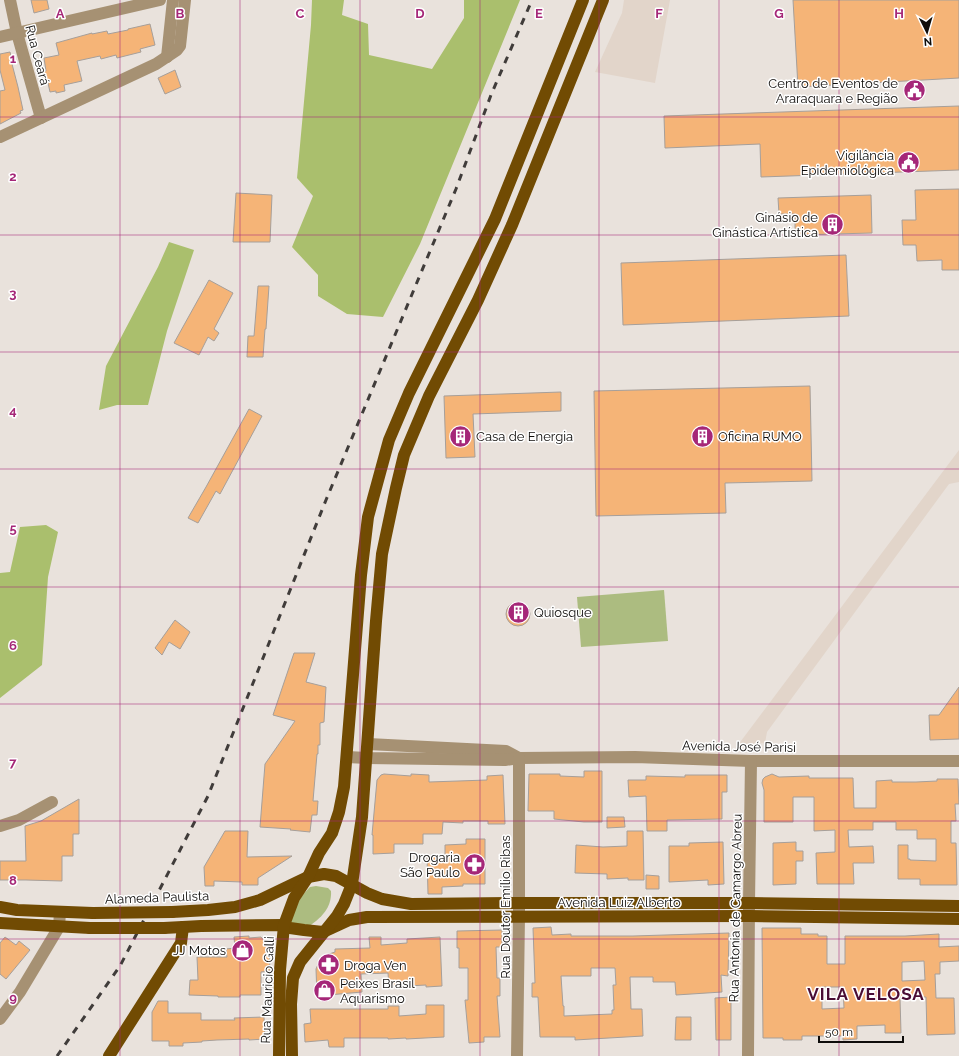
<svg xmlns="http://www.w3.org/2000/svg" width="959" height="1056" font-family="Raleway,sans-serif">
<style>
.built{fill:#e2d5ca}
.green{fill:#acbc80}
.forest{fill:#aabf6d}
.building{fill:#f5b477;stroke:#a69f9a;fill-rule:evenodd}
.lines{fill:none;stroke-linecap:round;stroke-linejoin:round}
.minor{stroke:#a69173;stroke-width:12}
.major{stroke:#714b03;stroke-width:12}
.rail{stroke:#403c3a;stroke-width:3;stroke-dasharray:7 7;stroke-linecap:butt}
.major-bridge{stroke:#714b03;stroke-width:12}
.grid{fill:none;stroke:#a52778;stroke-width:1;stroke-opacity:0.55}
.labels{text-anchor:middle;stroke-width:3;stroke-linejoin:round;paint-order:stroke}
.street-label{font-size:13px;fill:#0e0c0a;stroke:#fff}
.poi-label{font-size:13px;fill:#0e0c0a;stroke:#fff;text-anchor:end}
.district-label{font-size:17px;font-weight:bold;letter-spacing:1px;fill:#4a0d34;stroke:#fff}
.grid-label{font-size:13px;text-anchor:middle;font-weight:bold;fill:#a52778;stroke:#fff;stroke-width:3;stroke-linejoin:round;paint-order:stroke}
</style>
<rect width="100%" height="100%" fill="#e9e2dc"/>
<g class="built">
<path d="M 624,0 L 670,0 L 655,83 L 595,72 L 622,13 Z"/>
<path d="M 959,450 L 959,482 L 949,484 L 767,732 L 765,743 L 738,745 Z"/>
</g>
<g class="green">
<path d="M 664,590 L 668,641 L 581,647 L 577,597 Z"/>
<path d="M 316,886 L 328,888 L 331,891 C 332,908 321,918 308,927 L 291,924 L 291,912 L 298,900 L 310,887 Z"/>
</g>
<g class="forest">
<path d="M 312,0 L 344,0 L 342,15 L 368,24 L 369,55 L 432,69 L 464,18 L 464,0 L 520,0 L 420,244 L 383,317 L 347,314 L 318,296 L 318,275 L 292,247 L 313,196 L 297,178 L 311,25 Z"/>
<path d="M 169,242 L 194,250 L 167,331 L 148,405 L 117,405 L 99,410 L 106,366 L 158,267 Z"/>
<path d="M 46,525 L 58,532 L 48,577 L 42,665 L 0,698 L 0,573 L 10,572 L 20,527 Z"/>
</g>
<g class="building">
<path d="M 31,0 L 47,0 L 49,9 L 34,13 Z"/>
<path d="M 793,0 L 959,0 L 959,78 L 798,87 Z"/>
<path d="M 150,24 L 155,45 L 140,49 L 141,52 L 117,58 L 116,55 L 101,59 L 100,56 L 77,61 L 82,81 L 64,85 L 65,91 L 56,93 L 56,91 L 50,92 L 48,83 L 44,84 L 41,72 L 46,71 L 44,58 L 59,55 L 56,43 L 92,33 L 92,34 L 107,31 L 108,34 L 128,30 L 128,29 Z"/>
<path d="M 10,52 L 13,64 L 12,64 L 18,87 L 23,110 L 20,111 L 21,113 L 0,124 L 0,91 L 5,90 L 0,70 L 0,54 Z"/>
<path d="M 175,70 L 181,87 L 165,94 L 158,78 Z"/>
<path d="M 959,106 L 959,170 L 761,177 L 760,144 L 665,148 L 664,116 Z"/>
<path d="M 959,189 L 959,270 L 942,270 L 942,260 L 917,261 L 916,245 L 903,245 L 902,220 L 916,220 L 915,190 Z"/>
<path d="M 236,193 L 272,195 L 270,242 L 233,242 Z"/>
<path d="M 871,195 L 872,233 L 795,235 L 795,214 L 779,214 L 778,198 Z"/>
<path d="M 846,255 L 849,316 L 623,325 L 621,263 Z"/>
<path d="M 209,280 L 233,293 L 214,329 L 219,333 L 214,341 L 208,337 L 199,355 L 174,343 Z"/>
<path d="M 258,286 L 269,286 L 266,329 L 265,329 L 263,357 L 247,357 L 248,336 L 254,336 Z"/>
<path d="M 810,386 L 812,481 L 725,483 L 726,513 L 596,516 L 594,391 Z"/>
<path d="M 561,392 L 561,411 L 473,414 L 475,457 L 446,458 L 444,396 Z"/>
<path d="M 249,409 L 262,416 L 220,494 L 216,491 L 198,523 L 188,518 L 206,487 Z"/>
<circle cx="518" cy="614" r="12"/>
<path d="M 175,620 L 190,632 L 180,649 L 169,642 L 162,655 L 155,648 Z"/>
<path d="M 294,653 L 315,653 L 306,682 L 326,687 L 324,722 L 320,723 L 320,745 L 318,745 L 318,754 L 317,754 L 313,801 L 318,801 L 317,815 L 312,815 L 310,832 L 290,830 L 291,829 L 260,827 L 265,764 L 295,721 L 273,715 Z"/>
<path d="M 959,687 L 959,739 L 930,740 L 929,715 L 939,715 Z"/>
<path d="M 584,771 L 602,771 L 602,822 L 584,822 L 554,819 L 554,811 L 528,811 L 529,774 L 560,774 L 560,776 L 584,777 Z"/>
<path d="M 384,774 L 411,776 L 411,774 L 429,775 L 429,782 L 487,780 L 487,776 L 503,775 L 505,824 L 488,824 L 488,821 L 463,821 L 463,823 L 443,822 L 442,834 L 423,834 L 423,844 L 394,844 L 394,853 L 373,854 L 373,835 L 372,835 L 377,780 L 381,775 Z"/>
<path d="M 772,774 L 779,777 L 809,776 L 809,778 L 853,778 L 854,808 L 876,808 L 876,781 L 892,780 L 892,782 L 916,782 L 937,781 L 937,779 L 958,779 L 959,804 L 955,804 L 956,821 L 951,821 L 951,843 L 956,843 L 957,885 L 920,885 L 920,879 L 898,879 L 898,845 L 908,845 L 908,859 L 910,859 L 910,860 L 936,861 L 936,839 L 917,839 L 917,830 L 896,830 L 896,822 L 873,822 L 873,830 L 848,830 L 849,847 L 873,846 L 874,863 L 853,863 L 854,884 L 817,884 L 816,853 L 835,852 L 835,830 L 814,831 L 814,797 L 793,797 L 793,822 L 764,822 L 764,790 L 762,783 L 763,779 L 765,777 Z"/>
<path d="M 685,775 L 727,775 L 727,792 L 722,792 L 722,819 L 667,820 L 667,831 L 647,831 L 646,796 L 629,797 L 628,780 L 646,780 L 646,776 L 685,777 Z"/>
<path d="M 79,799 L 79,834 L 73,834 L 73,856 L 62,856 L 62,881 L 26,880 L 0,880 L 0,861 L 26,861 L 25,826 L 41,821 Z"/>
<path d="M 607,817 L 624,817 L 625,827 L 607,828 Z"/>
<path d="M 225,831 L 248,831 L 247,857 L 292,856 L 258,878 L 258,885 L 242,885 L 242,882 L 214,881 L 214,886 L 205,886 L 204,867 Z"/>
<path d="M 627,831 L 643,831 L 644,880 L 628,880 L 628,878 L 607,879 L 607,874 L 575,873 L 576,845 L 603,847 L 627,846 Z"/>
<path d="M 466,839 L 485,839 L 485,884 L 463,884 L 463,886 L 442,887 L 442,894 L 428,894 L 427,856 L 445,856 L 445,845 L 466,844 Z"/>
<path d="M 723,842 L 724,884 L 708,885 L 708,880 L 669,882 L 669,846 L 689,846 L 689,843 Z"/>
<path d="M 796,842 L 796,851 L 803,851 L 803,861 L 796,861 L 796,884 L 773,885 L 773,843 Z"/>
<path d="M 646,875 L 659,876 L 659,889 L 646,889 Z"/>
<path d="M 551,927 L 552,935 L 571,934 L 571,936 L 633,936 L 729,933 L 728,976 L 721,975 L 722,992 L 676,995 L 675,982 L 653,982 L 653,977 L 630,977 L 631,1009 L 642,1009 L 643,1036 L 575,1040 L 575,1037 L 540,1037 L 538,997 L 532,997 L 532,983 L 535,983 L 533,928 ZM 591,968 L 615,968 L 616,985 L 613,985 L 614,1010 L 612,1010 L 612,1014 L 564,1016 L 564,1006 L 563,1006 L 561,976 L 591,976 Z"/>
<path d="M 762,928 L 801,928 L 801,934 L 818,934 L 818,936 L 827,936 L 827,964 L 845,964 L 845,936 L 905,936 L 939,934 L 939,947 L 959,946 L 959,961 L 940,962 L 940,974 L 935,974 L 936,998 L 954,998 L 955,1034 L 927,1035 L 926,997 L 900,998 L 901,1033 L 885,1033 L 885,1025 L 857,1026 L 857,1039 L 843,1040 L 843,1036 L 802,1036 L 802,1040 L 783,1040 L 783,1038 L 763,1038 ZM 924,961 L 925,980 L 902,981 L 902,962 ZM 822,987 L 843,987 L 844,1008 L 822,1009 Z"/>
<path d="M 502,930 L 502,947 L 496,947 L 497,978 L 500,978 L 500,996 L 497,996 L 500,1037 L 484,1037 L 484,1042 L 469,1043 L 465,1000 L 468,1000 L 468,968 L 459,968 L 459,948 L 457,948 L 457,931 Z"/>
<path d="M 249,936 L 249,938 L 261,937 L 269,946 L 270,971 L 261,972 L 261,995 L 240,995 L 240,997 L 218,997 L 218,996 L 189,995 L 190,980 L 198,980 L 197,957 L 227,957 L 226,949 L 235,948 L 234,937 Z"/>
<path d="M 5,937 L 16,945 L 19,941 L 30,950 L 6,979 L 0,974 L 0,943 Z"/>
<path d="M 369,937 L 381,937 L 381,945 L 407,943 L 407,939 L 440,937 L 442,986 L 426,987 L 426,985 L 389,987 L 388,973 L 361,974 L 362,992 L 317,996 L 316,969 L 319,962 L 323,956 L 335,952 L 335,949 L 370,948 Z"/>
<path d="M 731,997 L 731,1040 L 716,1040 L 715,998 Z"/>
<path d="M 158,1001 L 168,1001 L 168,1013 L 201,1013 L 201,1020 L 235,1020 L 234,1018 L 264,1017 L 265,1039 L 249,1040 L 249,1039 L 217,1040 L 202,1041 L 202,1042 L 183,1043 L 183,1046 L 169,1046 L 169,1041 L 152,1041 L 152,1012 Z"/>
<path d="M 426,1005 L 444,1005 L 444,1037 L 406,1039 L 406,1038 L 388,1039 L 388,1038 L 344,1038 L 344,1047 L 329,1047 L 328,1040 L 305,1042 L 304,1024 L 311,1023 L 310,1009 L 388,1009 L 388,1006 L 399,1006 L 399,1016 L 426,1014 Z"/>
<path d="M 676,1017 L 691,1017 L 691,1040 L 675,1040 Z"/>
</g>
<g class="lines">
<g class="minor">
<path d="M 10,0 L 17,33 L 41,118"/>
<path d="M 0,37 L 160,0"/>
<path d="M 167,57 L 173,0"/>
<path d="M 0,137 L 156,64 L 177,50 L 180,46 L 185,0"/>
<path d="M 368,744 L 506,751 L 519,758"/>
<path d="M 347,757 L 367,758 L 505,760 L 519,758 L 635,757 L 751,761 L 959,761"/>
<path d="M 0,826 L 19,820 L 52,802"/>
<path d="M 0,1019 L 20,992 L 59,927 L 60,912"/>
<path d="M 517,1056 L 519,916 L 519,758"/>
<path d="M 748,1056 L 749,903 L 751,761"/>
</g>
<g class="major">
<path d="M 0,907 L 17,910 L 93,913"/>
<path d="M 172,912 L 208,910 L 235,907 L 260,900 L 308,877 L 324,874 L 336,876 L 367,893 L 382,899 L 411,904 L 519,903 L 749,903 L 959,906"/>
<path d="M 0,923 L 90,928"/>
<path d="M 164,928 L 201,926 L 284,925 L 290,928 L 304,930 L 323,932 L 349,920 L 367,917 L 749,916 L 959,919"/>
<path d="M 109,1056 L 181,943 L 183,927"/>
<path d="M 279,1056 L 280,970 L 284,925 L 294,898 L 308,877 L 319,853 L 332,833 L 339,812 L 344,787 L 361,575 L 368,517 L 389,440 L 409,393 L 495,219 L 583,0"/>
<path d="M 292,1056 L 291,1004 L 293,978 L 300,962 L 337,916 L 344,904 L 352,884 L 362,817 L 376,621 L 382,554 L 396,488 L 404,455 L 429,396 L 478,300 L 512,225 L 603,0"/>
</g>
<path class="rail" d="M 57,1056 L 120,966 L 208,796 L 326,500 L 456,189 L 491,95 L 532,0"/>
<g class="major-bridge">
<path d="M 93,913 L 172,912"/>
<path d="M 90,928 L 164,928"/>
</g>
</g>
<path class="grid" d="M 120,0 L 120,1056M 240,0 L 240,1056M 360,0 L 360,1056M 480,0 L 480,1056M 599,0 L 599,1056M 719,0 L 719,1056M 839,0 L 839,1056M 0,117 L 959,117M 0,235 L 959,235M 0,352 L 959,352M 0,469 L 959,469M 0,587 L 959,587M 0,704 L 959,704M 0,821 L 959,821M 0,939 L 959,939"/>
<defs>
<symbol id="civic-disc" viewBox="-11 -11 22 22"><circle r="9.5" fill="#a52778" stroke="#fff"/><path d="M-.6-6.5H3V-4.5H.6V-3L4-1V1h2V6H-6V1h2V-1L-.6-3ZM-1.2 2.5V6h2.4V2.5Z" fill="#fff"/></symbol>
<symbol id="building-disc" viewBox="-11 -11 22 22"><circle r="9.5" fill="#a52778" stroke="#fff"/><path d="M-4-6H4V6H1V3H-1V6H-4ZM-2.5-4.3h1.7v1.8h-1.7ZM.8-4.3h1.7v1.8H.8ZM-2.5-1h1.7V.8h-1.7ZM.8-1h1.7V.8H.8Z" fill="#fff"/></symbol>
<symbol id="pharmacy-disc" viewBox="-11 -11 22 22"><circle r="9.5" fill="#a52778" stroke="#fff"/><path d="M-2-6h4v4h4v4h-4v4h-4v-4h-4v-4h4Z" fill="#fff"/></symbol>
<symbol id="shop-disc" viewBox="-11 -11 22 22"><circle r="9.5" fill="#a52778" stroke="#fff"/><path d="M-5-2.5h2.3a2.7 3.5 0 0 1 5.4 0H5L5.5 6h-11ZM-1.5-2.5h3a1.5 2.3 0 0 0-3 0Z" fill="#fff"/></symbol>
</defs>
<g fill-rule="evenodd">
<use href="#civic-disc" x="902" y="78" width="25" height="25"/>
<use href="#civic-disc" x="896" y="150" width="25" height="25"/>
<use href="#building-disc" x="820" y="212" width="25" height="25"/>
<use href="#building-disc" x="448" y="424" width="25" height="25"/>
<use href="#building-disc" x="690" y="424" width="25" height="25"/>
<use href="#building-disc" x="506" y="600" width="25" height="25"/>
<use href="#pharmacy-disc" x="462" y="852" width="25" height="25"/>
<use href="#shop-disc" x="230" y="938" width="25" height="25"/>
<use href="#pharmacy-disc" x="316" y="952" width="25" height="25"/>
<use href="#shop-disc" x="312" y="978" width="25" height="25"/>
</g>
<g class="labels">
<g class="street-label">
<text transform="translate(38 55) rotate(75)" y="5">Rua Ceará</text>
<text transform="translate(739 746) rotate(1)" y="5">Avenida José Parisi</text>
<text transform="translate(157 897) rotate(-2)" y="5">Alameda Paulista</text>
<text x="619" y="907">Avenida Luiz Alberto</text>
<text transform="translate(505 907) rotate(-90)" y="5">Rua Doutor Emílio Ribas</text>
<text transform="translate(735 908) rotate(-89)" y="5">Rua Antonia de Camargo Abreu</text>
<text transform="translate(267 990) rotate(-88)" y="5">Rua Mauricio Galli</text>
</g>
<g class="poi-label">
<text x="898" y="88">Centro de Eventos de<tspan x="898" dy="15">Araraquara e Região</tspan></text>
<text x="894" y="160">Vigilância<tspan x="894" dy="15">Epidemiológica</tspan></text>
<text x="818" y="222">Ginásio de<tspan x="818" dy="15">Ginástica Artística</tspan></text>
<text x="476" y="441" text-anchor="start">Casa de Energia</text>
<text x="718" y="441" text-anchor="start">Oficina RUMO</text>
<text x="534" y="617" text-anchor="start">Quiosque</text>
<text x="460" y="862">Drogaria<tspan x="460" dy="15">São Paulo</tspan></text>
<text x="226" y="955">JJ Motos</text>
<text x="344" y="970" text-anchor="start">Droga Ven</text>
<text x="340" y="988" text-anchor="start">Peixes Brasil<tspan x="340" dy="15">Aquarismo</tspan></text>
</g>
<g class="district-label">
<text x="866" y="1000">VILA VELOSA</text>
</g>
</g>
<g class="grid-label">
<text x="60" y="18">A</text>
<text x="180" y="18">B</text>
<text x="300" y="18">C</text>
<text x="420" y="18">D</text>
<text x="539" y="18">E</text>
<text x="659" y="18">F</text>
<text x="779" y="18">G</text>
<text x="899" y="18">H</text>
<text x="13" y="63">1</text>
<text x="13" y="181">2</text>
<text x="13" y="298">3</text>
<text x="13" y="415">4</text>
<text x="13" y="533">5</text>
<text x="13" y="650">6</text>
<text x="13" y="767">7</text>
<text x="13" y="885">8</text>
<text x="13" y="1002">9</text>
</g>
<g transform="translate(927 32) rotate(175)" stroke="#ffffff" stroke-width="3" paint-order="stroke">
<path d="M0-3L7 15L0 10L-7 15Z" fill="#0e0c0a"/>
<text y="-6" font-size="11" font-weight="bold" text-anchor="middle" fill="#0e0c0a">N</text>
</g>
<path d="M819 1036v6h84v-6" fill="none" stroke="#0e0c0a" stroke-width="2"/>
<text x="825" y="1036" font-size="12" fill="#0e0c0a" stroke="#ffffff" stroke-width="3" paint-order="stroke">50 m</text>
</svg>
